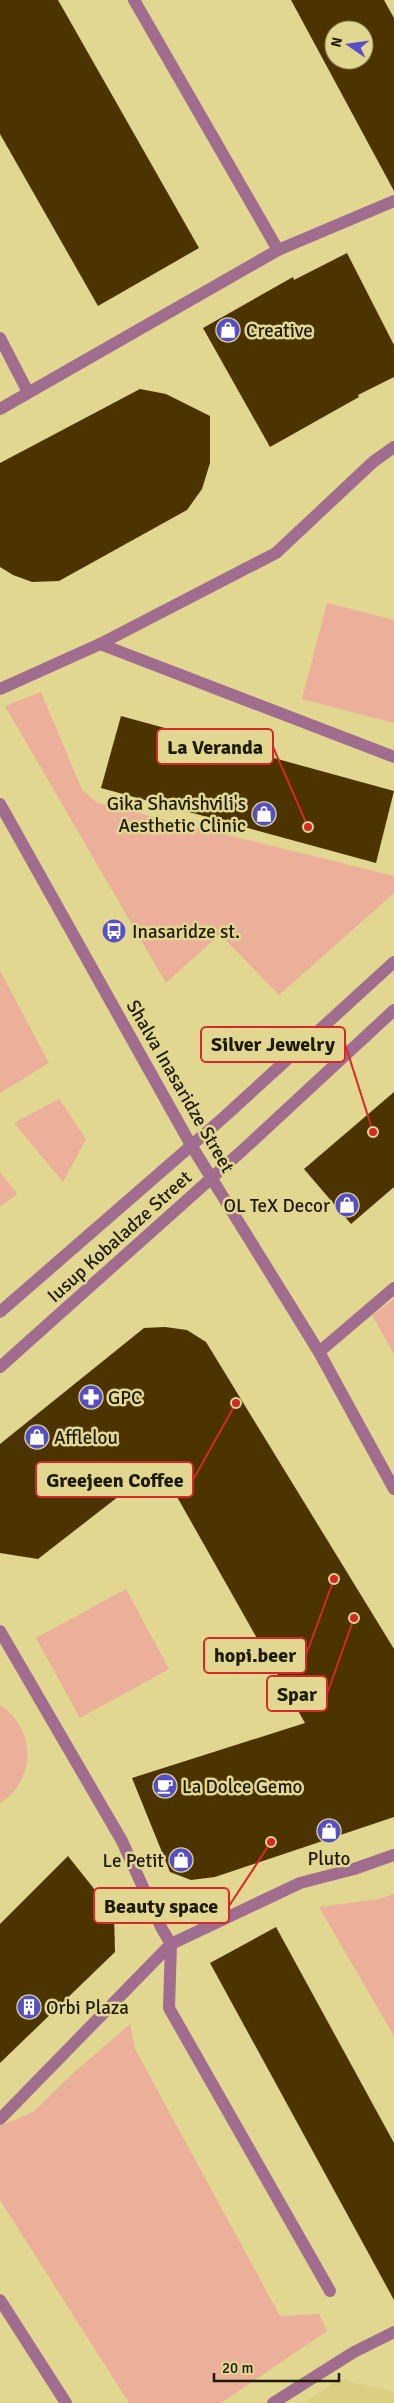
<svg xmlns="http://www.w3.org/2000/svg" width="394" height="2403" font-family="Signika,sans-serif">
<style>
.built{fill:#dbcf81}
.green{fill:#ebaf9a}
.building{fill:#4b3400;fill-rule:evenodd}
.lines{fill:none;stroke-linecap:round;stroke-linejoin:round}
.minor{stroke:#a06d8e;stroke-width:12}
.labels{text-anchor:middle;stroke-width:5;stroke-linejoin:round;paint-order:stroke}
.poi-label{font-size:19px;fill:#1f1a00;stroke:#e1d791;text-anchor:start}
.street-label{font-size:19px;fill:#1f1a00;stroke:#e1d791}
.leader{fill:none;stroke:#d62828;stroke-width:2}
.callout-dot{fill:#d62828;stroke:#e1d791;stroke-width:2}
.callout{fill:#e1d791;stroke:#d62828;stroke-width:2}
.callout-label{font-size:20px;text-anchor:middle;font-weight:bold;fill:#1f1a00}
</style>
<rect width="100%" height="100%" fill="#e1d791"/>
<path class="built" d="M 340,2379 L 394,2392 L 394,2403 L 304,2403 Z"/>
<g class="green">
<path d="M 327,603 L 394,620 L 394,723 L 302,699 Z"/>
<path d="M 41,692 L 82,790 L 98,803 L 394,876 L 394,893 L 279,995 L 220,934 L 166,983 L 5,706 Z"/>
<path d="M 0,971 L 49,1063 L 0,1093 Z"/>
<path d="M 59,1099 L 86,1139 L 63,1182 L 14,1123 Z"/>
<path d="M 0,1172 L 17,1194 L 0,1207 Z"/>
<path d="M 394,1299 L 394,1354 L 372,1315 Z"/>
<path d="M 126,1589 L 169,1669 L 80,1718 L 36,1638 Z"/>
<path d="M 0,1705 C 36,1728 37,1780 0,1803 Z"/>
<path d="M 394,1894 L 394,2036 L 319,1907 L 379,1899 Z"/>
<path d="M 130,2024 L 135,2049 L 280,2316 L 319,2314 L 327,2331 L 221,2403 L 129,2403 L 0,2200 L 0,2126 L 33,2112 L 71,2075 Z"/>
</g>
<g class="building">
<path d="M 0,0 L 58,0 L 199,248 L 98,306 L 0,134 Z"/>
<path d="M 291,0 L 384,0 L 394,18 L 394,191 ZM 334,30 L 364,30 L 364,60 L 334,60 Z"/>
<path d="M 347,253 L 394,345 L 394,377 L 358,395 L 359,397 L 270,447 L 203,328 L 293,277 L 294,280 Z"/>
<path d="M 140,389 L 166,394 L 210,416 L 210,463 L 202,489 L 187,510 L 59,581 L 32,582 L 13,575 L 0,567 L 0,463 Z"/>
<path d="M 121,716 L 394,791 L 376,863 L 101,788 Z"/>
<path d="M 394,1092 L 394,1187 L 351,1224 L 304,1169 Z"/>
<path d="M 165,1327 L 187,1330 L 206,1342 L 394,1649 L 394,1817 L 215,1877 L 191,1880 L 170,1872 L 132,1778 L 305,1723 L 159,1465 L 38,1559 L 0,1553 L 0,1444 L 144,1328 Z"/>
<path d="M 68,1856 L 114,1914 L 115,1952 L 0,2063 L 0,1924 Z"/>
<path d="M 276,1927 L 394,2143 L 394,2300 L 210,1963 Z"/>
</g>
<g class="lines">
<g class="minor">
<path d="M 134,0 L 278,250"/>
<path d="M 0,338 L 28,392"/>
<path d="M 0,409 L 278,250 L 394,201"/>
<path d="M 100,644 L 394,757"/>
<path d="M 0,689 L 100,644 L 276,553 L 373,462 L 394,447"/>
<path d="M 0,804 L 191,1145 L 319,1352 L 394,1489"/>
<path d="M 0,1312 L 223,1118 L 394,962"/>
<path d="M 319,1352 L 394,1288"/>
<path d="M 0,1367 L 244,1149 L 394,1010"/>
<path d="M 0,1631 L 122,1841 L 162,1929 L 171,1944 L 0,2119"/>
<path d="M 330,2291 L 169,2008 L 171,1944 L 300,1883 L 354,1869 L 394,1855"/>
<path d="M 0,2300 L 66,2403"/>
<path d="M 273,2403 L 354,2352 L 394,2332"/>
</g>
</g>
<defs>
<symbol id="shop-disc" viewBox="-11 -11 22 22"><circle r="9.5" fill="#564ec5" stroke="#e1d791"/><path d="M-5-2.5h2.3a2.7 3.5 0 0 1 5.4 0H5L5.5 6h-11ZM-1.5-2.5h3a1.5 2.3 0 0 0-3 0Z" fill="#fff"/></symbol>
<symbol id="bus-disc" viewBox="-11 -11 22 22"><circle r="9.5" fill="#564ec5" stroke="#e1d791"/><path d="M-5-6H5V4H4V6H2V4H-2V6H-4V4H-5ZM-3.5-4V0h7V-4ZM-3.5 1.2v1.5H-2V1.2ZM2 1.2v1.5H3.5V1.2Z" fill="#fff"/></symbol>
<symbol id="pharmacy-disc" viewBox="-11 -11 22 22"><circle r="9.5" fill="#564ec5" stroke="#e1d791"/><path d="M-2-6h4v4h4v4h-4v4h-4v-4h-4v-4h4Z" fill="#fff"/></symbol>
<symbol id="cafe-disc" viewBox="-11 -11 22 22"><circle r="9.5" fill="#564ec5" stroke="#e1d791"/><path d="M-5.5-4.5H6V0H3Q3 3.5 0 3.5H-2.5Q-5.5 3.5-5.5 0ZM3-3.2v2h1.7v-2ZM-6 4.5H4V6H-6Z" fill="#fff"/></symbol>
<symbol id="building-disc" viewBox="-11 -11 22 22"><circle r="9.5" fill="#564ec5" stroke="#e1d791"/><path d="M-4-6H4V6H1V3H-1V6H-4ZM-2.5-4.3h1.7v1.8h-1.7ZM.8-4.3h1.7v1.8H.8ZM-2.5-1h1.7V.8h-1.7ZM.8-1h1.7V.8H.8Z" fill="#fff"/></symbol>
</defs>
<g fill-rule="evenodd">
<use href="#shop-disc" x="214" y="316" width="28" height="28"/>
<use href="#shop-disc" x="250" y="800" width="28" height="28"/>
<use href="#bus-disc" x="100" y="917" width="28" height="28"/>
<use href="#shop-disc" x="333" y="1191" width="28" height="28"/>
<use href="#pharmacy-disc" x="77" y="1383" width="28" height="28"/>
<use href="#shop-disc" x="23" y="1423" width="28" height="28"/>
<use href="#cafe-disc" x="151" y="1772" width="28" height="28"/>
<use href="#shop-disc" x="315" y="1817" width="28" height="28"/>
<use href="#shop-disc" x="167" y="1846" width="28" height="28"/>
<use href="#building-disc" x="15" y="1993" width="28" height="28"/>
</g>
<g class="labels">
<g class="poi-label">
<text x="246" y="337">Creative</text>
<text x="246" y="810" text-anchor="end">Gika Shavishvili's<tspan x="246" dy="22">Aesthetic Clinic</tspan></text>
<text x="132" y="938">Inasaridze st.</text>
<text x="330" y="1212" text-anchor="end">OL TeX Decor</text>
<text x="108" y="1404">GPC</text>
<text x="54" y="1444">Afflelou</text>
<text x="182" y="1793">La Dolce Gemo</text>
<text x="329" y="1865" text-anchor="middle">Pluto</text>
<text x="164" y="1867" text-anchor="end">Le Petit</text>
<text x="46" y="2014">Orbi Plaza</text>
</g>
<g class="street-label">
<text transform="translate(181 1086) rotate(60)" y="7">Shalva Inasaridze Street</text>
<text transform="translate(119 1236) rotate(-42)" y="7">Iusup Kobaladze Street</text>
</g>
</g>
<path class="leader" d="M308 827L273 747M373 1132L345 1044M236 1403L193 1480M334 1579L306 1655M354 1618L327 1694M271 1842L229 1906"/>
<g class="callout-dot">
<circle cx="308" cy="827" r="5"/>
<circle cx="373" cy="1132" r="5"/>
<circle cx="236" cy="1403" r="5"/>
<circle cx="334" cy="1579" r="5"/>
<circle cx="354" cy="1618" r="5"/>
<circle cx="271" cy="1842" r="5"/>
</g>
<g class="callout">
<rect x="157" y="729" width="116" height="35" rx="5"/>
<rect x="201" y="1027" width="144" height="35" rx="5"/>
<rect x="36" y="1462" width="157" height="35" rx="5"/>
<rect x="204" y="1638" width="102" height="35" rx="5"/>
<rect x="267" y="1676" width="60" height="35" rx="5"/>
<rect x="94" y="1888" width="135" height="35" rx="5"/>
</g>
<g class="callout-label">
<text x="215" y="754">La Veranda</text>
<text x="273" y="1051">Silver Jewelry</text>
<text x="115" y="1487">Greejeen Coffee</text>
<text x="255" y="1662">hopi.beer</text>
<text x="297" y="1701">Spar</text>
<text x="161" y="1913">Beauty space</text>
</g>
<g transform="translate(349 45) rotate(283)"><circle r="24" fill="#e1d791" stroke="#938b57"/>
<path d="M0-4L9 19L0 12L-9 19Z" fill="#564ec5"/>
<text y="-8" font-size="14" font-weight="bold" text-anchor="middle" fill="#1f1a00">N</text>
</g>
<path d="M214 2373v8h125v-8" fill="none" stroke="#1f1a00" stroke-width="2.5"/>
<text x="222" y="2373" font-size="15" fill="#1f1a00" stroke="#e1d791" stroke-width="4" paint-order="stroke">20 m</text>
</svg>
